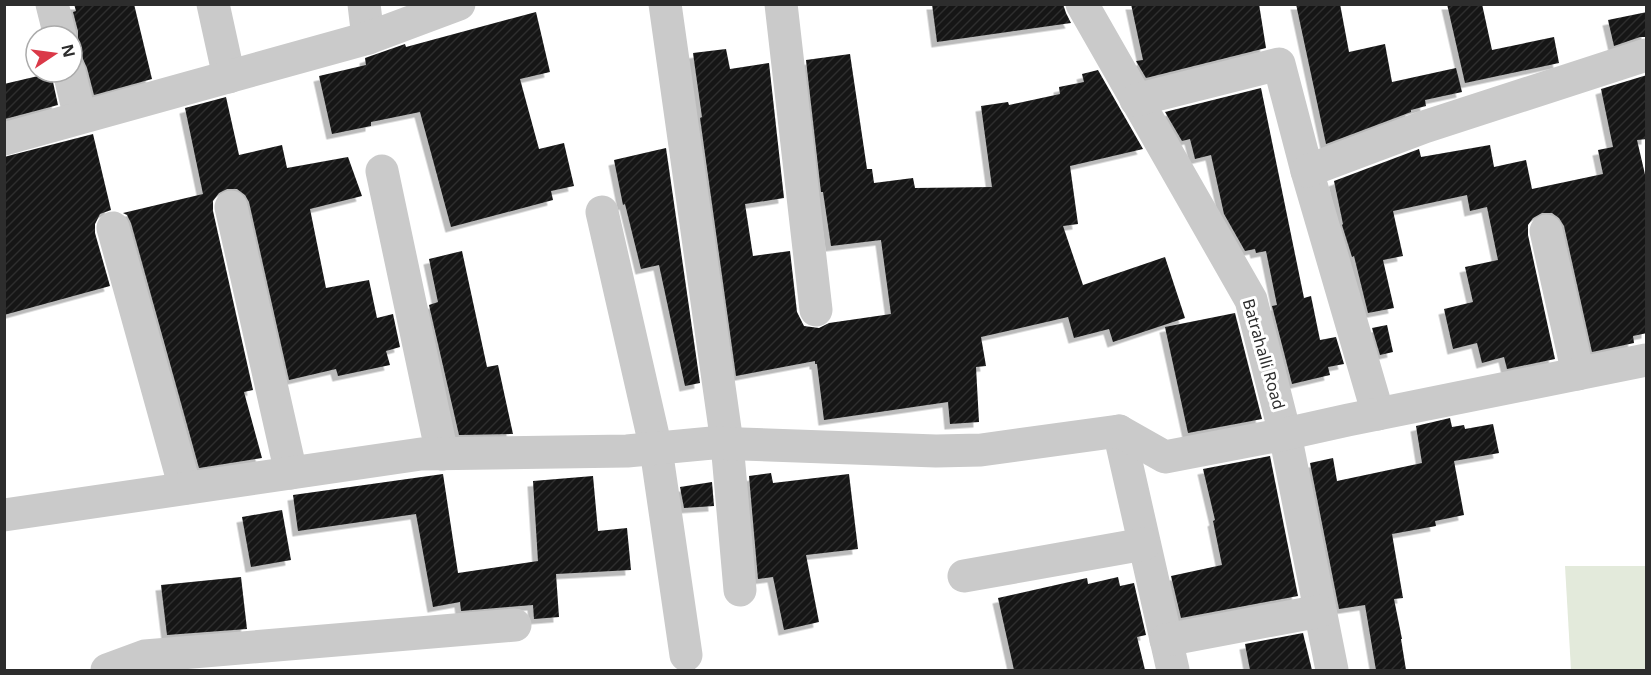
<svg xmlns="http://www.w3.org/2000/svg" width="1651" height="675" font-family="'Noto Sans',sans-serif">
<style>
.green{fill:#e3eadb}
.building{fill:url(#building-hatch);filter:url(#shadow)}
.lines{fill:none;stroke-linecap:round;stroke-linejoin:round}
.minor{stroke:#cacaca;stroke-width:33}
.labels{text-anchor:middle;stroke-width:6;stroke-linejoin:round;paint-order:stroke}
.street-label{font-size:16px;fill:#2d2d2d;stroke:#fff}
</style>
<defs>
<pattern id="building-hatch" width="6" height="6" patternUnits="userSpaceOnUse" patternTransform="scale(1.5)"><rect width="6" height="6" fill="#141414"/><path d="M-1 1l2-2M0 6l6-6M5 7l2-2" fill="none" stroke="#2e2e2e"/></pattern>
<filter id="shadow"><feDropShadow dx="-5.5" dy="5.5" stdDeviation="0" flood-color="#0004"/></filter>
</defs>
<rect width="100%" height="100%" fill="#fff"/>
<path class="green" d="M 1565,566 L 1646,566 L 1646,670 L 1571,670 Z"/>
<g class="building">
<path d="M 74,4 L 134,4 L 152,79 L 94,95 L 87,68 L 83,59 L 78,41 L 78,31 L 73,12 L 76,11 Z"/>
<path d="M 932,4 L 1063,4 L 1066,13 L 1071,23 L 937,42 Z"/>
<path d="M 1131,4 L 1259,4 L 1266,48 L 1146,78 L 1136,61 L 1143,60 Z"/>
<path d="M 1296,4 L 1340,4 L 1349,52 L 1385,44 L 1392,82 L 1456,68 L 1462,92 L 1425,100 L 1426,106 L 1411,110 L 1411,112 L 1326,144 Z"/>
<path d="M 1447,4 L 1482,4 L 1492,50 L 1554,37 L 1559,63 L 1465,83 Z"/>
<path d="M 536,12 L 550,72 L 520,79 L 539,149 L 564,143 L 574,186 L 551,191 L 553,200 L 451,227 L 420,112 L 371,122 L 371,126 L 332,134 L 319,76 L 366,65 L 365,58 L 405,44 L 406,47 Z"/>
<path d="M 1647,12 L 1647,37 L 1640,37 L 1614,46 L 1608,20 Z"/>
<path d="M 726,49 L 730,69 L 769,63 L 784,198 L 745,204 L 753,256 L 790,251 L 797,312 L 804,326 L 819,328 L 829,323 L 891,314 L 881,240 L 831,246 L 823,192 L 821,192 L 806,60 L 850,54 L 867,169 L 872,169 L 874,183 L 913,178 L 915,188 L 992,187 L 981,106 L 1008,102 L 1009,105 L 1060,94 L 1059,87 L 1084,82 L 1082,74 L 1098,70 L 1143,149 L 1070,166 L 1078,224 L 1063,226 L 1083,285 L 1165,257 L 1185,318 L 1113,342 L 1109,329 L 1074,338 L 1068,317 L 981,337 L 986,366 L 976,367 L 979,422 L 950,424 L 948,402 L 824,420 L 817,364 L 815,364 L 815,361 L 736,376 L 700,118 L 702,117 L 693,53 Z"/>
<path d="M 51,73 L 58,105 L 5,119 L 4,84 Z"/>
<path d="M 1647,75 L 1647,139 L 1637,140 L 1647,183 L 1647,333 L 1633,336 L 1634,343 L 1592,352 L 1564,226 L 1559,218 L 1552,213 L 1542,213 L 1533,218 L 1528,225 L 1528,235 L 1555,359 L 1507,369 L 1504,357 L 1482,363 L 1477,343 L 1453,349 L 1444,309 L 1473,302 L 1465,267 L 1498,260 L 1487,207 L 1470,211 L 1467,195 L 1393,211 L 1403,256 L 1383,260 L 1394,308 L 1368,313 L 1354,256 L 1352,257 L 1342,225 L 1343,224 L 1334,181 L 1419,149 L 1421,157 L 1490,145 L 1494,167 L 1526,160 L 1532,189 L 1603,174 L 1598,150 L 1613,147 L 1601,89 Z"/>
<path d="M 1261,88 L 1304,298 L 1311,296 L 1320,340 L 1336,337 L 1344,364 L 1328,367 L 1330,375 L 1292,384 L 1272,306 L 1277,305 L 1266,251 L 1256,253 L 1255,249 L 1245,251 L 1224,214 L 1211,155 L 1195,159 L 1190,139 L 1182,141 L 1165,112 Z"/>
<path d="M 226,97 L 239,155 L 282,145 L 287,168 L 348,157 L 362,196 L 310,209 L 326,288 L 369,280 L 377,318 L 393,314 L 400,347 L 386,351 L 390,365 L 338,376 L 336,369 L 289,380 L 249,202 L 245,195 L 237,189 L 227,189 L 219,193 L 213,201 L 213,211 L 253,390 L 244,392 L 262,458 L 199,468 L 131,223 L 127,215 L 123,213 L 203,194 L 185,108 Z"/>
<path d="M 93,134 L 111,210 L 100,214 L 95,224 L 95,233 L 110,286 L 4,315 L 4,157 Z"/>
<path d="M 666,148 L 700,383 L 685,386 L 659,265 L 641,269 L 625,204 L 623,205 L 614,160 Z"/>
<path d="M 462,251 L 487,367 L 498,365 L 513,434 L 459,435 L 429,305 L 438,302 L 429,259 Z"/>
<path d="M 1235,313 L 1262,419 L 1188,433 L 1165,327 Z"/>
<path d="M 1387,325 L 1393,352 L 1380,355 L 1372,328 Z"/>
<path d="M 1450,418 L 1452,427 L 1464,425 L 1465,429 L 1493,424 L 1499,453 L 1454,461 L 1464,515 L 1435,521 L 1436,526 L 1392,534 L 1403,598 L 1394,599 L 1402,639 L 1401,639 L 1406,670 L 1376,670 L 1365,605 L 1339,609 L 1310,463 L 1333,458 L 1337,481 L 1422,463 L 1416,426 Z"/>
<path d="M 1270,456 L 1298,596 L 1181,618 L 1171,576 L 1222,565 L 1213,521 L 1215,520 L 1203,469 Z"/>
<path d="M 771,473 L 773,483 L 849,474 L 858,549 L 806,555 L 819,622 L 784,630 L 773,577 L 758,579 L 749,476 Z"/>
<path d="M 443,474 L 458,573 L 538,561 L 533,481 L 593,476 L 598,531 L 627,528 L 631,570 L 556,574 L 559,617 L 534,619 L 533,605 L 461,611 L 460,602 L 433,607 L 416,514 L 298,531 L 293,495 Z"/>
<path d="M 712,482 L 714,506 L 684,508 L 680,487 Z"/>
<path d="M 282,510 L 291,560 L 251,567 L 242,517 Z"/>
<path d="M 241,577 L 247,629 L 167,635 L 161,585 Z"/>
<path d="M 1118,577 L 1120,586 L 1134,583 L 1146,635 L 1137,637 L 1145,670 L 1014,670 L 998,598 L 1087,578 L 1088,584 Z"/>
<path d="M 1303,633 L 1312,670 L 1250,670 L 1245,644 Z"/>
</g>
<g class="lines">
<g class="minor">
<path d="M 52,4 L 60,36"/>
<path d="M 213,4 L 229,77"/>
<path d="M 364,4 L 368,38"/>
<path d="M 665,4 L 727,443 L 740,590"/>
<path d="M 781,4 L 816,310"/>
<path d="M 1082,4 L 1251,300 L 1285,434 L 1332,670"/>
<path d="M 69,72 L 80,117"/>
<path d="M 1136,100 L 1279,64 L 1307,171 L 1378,414"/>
<path d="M 4,139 L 368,38 L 459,4"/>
<path d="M 382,171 L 442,454"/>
<path d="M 1307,171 L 1424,127 L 1646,55"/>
<path d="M 231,207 L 291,473"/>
<path d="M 602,212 L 656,449 L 686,655"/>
<path d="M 113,228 L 185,488"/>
<path d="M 1546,231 L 1578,374"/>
<path d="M 1119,431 L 1173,670"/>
<path d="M 4,515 L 421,454 L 627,451 L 712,443 L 936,451 L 981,450 L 1119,431 L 1165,457 L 1285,434 L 1348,420 L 1646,360"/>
<path d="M 964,576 L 1144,544"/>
<path d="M 1166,640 L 1320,611"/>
<path d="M 107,670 L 145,656 L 515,625"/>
</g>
</g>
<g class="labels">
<g class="street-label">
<text transform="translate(1264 354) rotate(74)" y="6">Batrahalli Road</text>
</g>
</g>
<rect width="1651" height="675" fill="none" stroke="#2d2d2d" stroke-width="12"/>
<g transform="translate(54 54) rotate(77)"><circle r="28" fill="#ffffff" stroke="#ababab" stroke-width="1.5"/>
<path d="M0-4.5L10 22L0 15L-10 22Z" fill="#da3948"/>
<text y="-9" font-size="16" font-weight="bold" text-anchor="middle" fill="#2d2d2d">N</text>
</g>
</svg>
